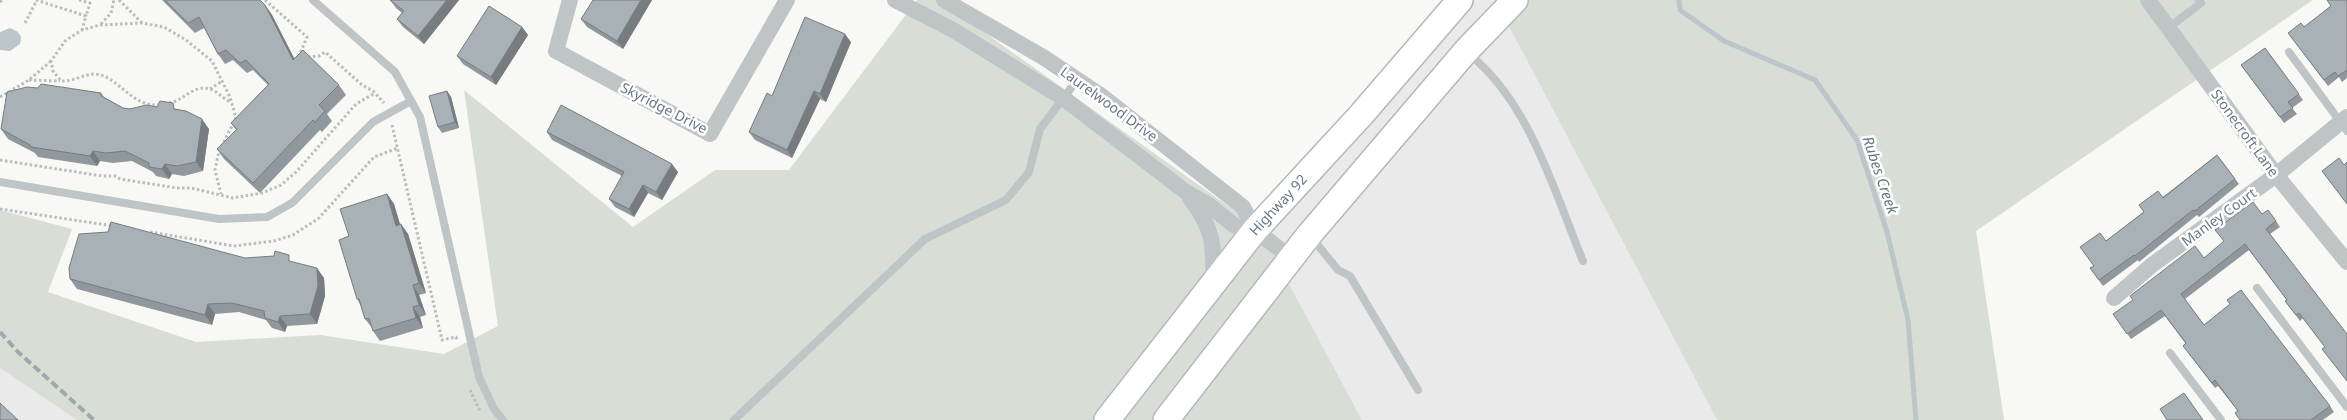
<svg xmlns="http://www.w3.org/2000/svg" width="2347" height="420" font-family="'Noto Sans',sans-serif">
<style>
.built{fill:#e9eae9}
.green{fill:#d8ddd5}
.water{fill:#bbc5ca}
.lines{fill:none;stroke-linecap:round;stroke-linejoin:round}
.stream{stroke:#bbc5ca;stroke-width:5}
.primary-casing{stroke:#b3b8bc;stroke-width:28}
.path{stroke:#babdbf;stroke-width:3;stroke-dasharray:2.5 2.5;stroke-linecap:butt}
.lane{stroke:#bfc4c7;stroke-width:8}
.street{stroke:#bfc4c7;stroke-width:16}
.primary{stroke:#fff;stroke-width:25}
.rail{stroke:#a1a8ad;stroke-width:4;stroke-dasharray:8 4;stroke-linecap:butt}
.wall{fill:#90989d}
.shaded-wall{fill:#767c7f}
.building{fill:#a8b1b6;stroke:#767c7f}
.labels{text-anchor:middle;stroke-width:5;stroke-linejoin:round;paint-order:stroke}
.street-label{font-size:14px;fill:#687885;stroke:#fff}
.water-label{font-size:15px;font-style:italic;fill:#647981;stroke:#fff}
</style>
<rect width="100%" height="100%" fill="#f8f8f5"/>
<g class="built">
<path d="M 1445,0 L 1495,0 L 1717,420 L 1362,420 L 1259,228 Z"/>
<path d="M 0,368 L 77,420 L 0,420 Z"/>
</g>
<g class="green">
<path d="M 917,0 L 939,0 L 1259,228 L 1362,420 L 77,420 L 0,368 L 0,210 L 72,229 L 48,292 L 196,342 L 320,335 L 444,354 L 498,326 L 464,90 L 633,227 L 715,170 L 789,170 Z"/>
<path d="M 1495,0 L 2313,0 L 1976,231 L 2004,420 L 1717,420 Z"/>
</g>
<path class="water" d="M 10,28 L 18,32 L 21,37 L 20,44 L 10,51 L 0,50 L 0,32 Z"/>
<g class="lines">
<path class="stream" d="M 1679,0 L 1680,10 L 1724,41 L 1815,80 L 1857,140 L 1887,232 L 1908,320 L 1916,420"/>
<defs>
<g id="primary">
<path id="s1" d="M 1107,420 L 1255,230 L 1361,115 L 1460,0"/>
<path d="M 1166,420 L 1309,235 L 1466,51 L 1515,0"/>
</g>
</defs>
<use href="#primary" class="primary-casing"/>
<g class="path">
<path d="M 36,0 L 86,16 L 82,30"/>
<path d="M 79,0 L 90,3 L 86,16"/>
<path d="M 119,0 L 142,23"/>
<path d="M 265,0 L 307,37 L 299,56"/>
<path d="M 0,2 L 3,0"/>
<path d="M 25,23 L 37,0"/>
<path d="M 101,24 L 111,13 L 114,0"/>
<path d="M 308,57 L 319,56 L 325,52 L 362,85 L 373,91 L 384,103"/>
<path d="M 29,80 L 60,81"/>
<path d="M 210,89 L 222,81"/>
<path d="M 0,97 L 29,80 L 51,61"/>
<path d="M 169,103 C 184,101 193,84 210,89 C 217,91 223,99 231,102"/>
<path d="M 160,105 C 130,107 119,76 95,74 C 84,74 73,82 61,81 L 53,71 L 51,61 L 65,41 L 82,30 L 100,25 L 142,23 L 164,27 L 186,40 L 212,61 L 230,97 L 236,118 L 219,151 L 215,170 L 221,194"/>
<path d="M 392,125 L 442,340 L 456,337 L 457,340"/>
<path d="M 0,160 L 102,176 L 116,176 L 120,179 L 177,188 L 191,188 L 233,198 L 262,193 L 281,185 L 296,172 L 356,104 L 375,93"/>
<path d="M 0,209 L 114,226"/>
<path d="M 150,232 L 234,246 L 274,241 L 293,235 L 319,218 L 374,157 L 398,148"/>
<path d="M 470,390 L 480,411"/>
</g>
<g class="lane">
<path d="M 313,0 L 395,72 L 420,117 L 479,377 L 494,409 L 503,420"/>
<path d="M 2168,28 L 2201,3 L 2199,0"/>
<path d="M 2289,52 L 2347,131"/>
<path d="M 1469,54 C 1530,103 1554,191 1583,261"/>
<path d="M 0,182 L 219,219 L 267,217 L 292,203 L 373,122 L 411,101"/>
<path d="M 1312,238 L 1338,270 L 1350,276 L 1418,390"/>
<path d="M 2257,288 L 2347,407"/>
<path d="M 2170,353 L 2221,420"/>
<path d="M 734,420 L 925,239 L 1006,200 L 1029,172 L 1040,129 L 1077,80"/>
</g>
<g class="street">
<path d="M 570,0 L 556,51 L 710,134 L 787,0"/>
<path d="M 895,0 L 953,30 L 1063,98 L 1186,192 L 1210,206 L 1235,226 L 1255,230"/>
<path d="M 944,0 L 1043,57 L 1103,97 L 1243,207 L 1255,230 L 1291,258"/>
<path d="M 2148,0 L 2276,175 L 2347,262"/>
<path d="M 1190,198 C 1214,230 1214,244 1213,284"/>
<path d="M 2114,298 L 2152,265 L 2276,175 L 2347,117"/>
</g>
<use href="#primary" class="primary"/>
<path class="rail" d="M 0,332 L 18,352 L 94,420"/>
</g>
<g class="wall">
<path d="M 162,0 L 260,0 L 265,5 L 272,15 L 294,58 L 339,85 L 346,95 L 327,114 L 332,121 L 322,132 L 320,130 L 260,193 L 224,159 L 217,149 L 236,130 L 231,123 L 268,85 L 253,70 L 247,73 L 233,60 L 225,64 L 218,54 L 204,28 L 195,33 Z"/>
<path d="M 390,0 L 459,0 L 424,44 L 403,27 L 397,19 L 402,13 L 396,8 Z"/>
<path d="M 652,0 L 623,49 L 587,27 L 581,19 Z"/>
<path d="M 2347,0 L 2347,78 L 2342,82 L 2339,77 L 2328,86 L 2292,38 L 2304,27 L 2331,6 Z"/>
<path d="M 522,27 L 528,35 L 496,85 L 463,64 L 457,56 Z"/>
<path d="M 851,42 L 826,102 L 820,99 L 792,158 L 755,140 L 749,132 L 772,96 Z"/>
<path d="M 2265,48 L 2303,100 L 2292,108 L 2297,114 L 2284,123 L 2241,65 Z"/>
<path d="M 38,88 L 101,93 L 104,97 L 123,108 L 130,109 L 157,107 L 177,109 L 209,129 L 203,171 L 184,176 L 172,174 L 169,179 L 156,176 L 153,172 L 132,161 L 113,163 L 100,161 L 97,166 L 38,157 L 35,153 L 8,139 L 1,129 Z"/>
<path d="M 447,91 L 451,97 L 459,128 L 442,133 L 438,127 Z"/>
<path d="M 547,132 L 678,172 L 662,200 L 648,193 L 634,217 L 615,207 L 609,199 L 622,176 L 552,140 Z"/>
<path d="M 2217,155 L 2239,184 L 2199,217 L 2197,215 L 2139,262 L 2138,260 L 2103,286 L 2090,268 L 2094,266 L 2106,241 Z"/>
<path d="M 387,194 L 394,204 L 400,224 L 408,234 L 426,293 L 419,295 L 426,315 L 420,317 L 423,328 L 380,341 L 373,331 L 373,329 L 365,319 L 360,304 L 357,299 L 349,236 Z"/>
<path d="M 2262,214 L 2276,221 L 2280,227 L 2270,234 L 2325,347 L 2303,318 L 2300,321 L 2285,301 L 2287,300 L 2249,250 L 2185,299 L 2204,325 L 2330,406 L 2334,412 L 2323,420 L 2240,420 L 2238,411 L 2218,386 L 2215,388 L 2187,351 L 2186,344 L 2165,316 L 2131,339 L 2113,314 L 2204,258 Z"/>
<path d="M 245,258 L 294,262 L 324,278 L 325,296 L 317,324 L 287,326 L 285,332 L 272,328 L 266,320 L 239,312 L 215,314 L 212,325 L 77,289 L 70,279 Z"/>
</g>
<g class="shaded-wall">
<path d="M 447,0 L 459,0 L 424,44 L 418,36 Z"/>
<path d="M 641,0 L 652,0 L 623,49 L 617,41 Z"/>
<path d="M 265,5 L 272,15 L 300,70 L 293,60 Z"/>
<path d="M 522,27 L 528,35 L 496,85 L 491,77 Z"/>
<path d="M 845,34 L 851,42 L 826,102 L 820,94 Z"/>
<path d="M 447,91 L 451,97 L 459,128 L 455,122 Z"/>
<path d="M 814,91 L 820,99 L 792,158 L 787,150 Z"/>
<path d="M 202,119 L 209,129 L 203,171 L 196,162 Z"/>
<path d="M 93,151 L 100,161 L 97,166 L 90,156 Z"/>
<path d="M 165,164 L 172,174 L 169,179 L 162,169 Z"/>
<path d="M 672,164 L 678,172 L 662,200 L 656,192 Z"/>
<path d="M 643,185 L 648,193 L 634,217 L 629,209 Z"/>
<path d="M 387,194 L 394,204 L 403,235 L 396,226 Z"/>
<path d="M 401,224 L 408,234 L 426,293 L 419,283 Z"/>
<path d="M 317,268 L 324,278 L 325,296 L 317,324 L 310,314 Z"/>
<path d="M 413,285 L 419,295 L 426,315 L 419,305 Z"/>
<path d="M 208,304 L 215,314 L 212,325 L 205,315 Z"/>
<path d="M 413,307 L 420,317 L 423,328 L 416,318 Z"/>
<path d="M 280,316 L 287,326 L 285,332 L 278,322 Z"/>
</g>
<g class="building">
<path d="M 165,0 L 260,0 L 265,5 L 293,60 L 303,50 L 339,85 L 319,105 L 325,111 L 315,122 L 313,120 L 253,183 L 217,149 L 237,129 L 231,123 L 269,84 L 246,60 L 240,63 L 226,50 L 218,54 L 199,17 L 188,23 Z"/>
<path d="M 390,0 L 447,0 L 418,36 L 397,19 L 404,11 Z"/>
<path d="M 593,0 L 641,0 L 617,41 L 581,19 Z"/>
<path d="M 2327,0 L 2347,0 L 2347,70 L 2338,76 L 2335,72 L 2324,80 L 2288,33 L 2301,23 L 2304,27 L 2331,6 Z"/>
<path d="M 489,6 L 522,27 L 491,77 L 457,56 Z"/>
<path d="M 805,17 L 845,34 L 820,94 L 814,91 L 787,150 L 749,132 L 767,93 L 772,96 Z"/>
<path d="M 2265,48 L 2299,94 L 2288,102 L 2293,108 L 2280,117 L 2241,65 Z"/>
<path d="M 41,84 L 101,93 L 101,96 L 123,108 L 130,109 L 146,105 L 157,107 L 160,101 L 173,103 L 174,109 L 186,111 L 202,119 L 196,162 L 177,166 L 165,164 L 162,169 L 149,167 L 149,163 L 125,151 L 106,153 L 93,151 L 90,156 L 31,147 L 30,145 L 1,129 L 7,92 L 27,87 L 38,88 Z"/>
<path d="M 447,91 L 455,122 L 438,127 L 429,96 Z"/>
<path d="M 561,105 L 672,164 L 656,192 L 643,185 L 629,209 L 609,199 L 624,172 L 547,132 Z"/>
<path d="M 2217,155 L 2235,179 L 2195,211 L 2193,210 L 2135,256 L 2134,255 L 2099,280 L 2090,268 L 2094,266 L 2080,247 L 2100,233 L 2106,241 L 2144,212 L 2139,205 L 2158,191 L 2163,198 Z"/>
<path d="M 2339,158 L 2344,165 L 2347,162 L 2347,204 L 2322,171 Z"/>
<path d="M 387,194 L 396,226 L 401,224 L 419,283 L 413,285 L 419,305 L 413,307 L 416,318 L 373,331 L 369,318 L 365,319 L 359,299 L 357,299 L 339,240 L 349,236 L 340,209 Z"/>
<path d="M 2253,202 L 2262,214 L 2268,210 L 2276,221 L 2266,229 L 2347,334 L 2347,381 L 2322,349 L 2325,347 L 2299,313 L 2296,315 L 2285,301 L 2287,300 L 2245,244 L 2181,294 L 2204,325 L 2230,304 L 2227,300 L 2241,290 L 2330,406 L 2311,420 L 2240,420 L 2235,413 L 2238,411 L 2215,380 L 2212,383 L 2183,346 L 2186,343 L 2161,310 L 2127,334 L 2113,314 L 2133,300 L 2130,296 L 2195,246 L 2204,258 L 2224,241 L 2215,230 Z"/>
<path d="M 111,222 L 245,258 L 274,256 L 275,251 L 289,255 L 289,261 L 317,268 L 318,286 L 310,314 L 280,316 L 278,322 L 265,318 L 264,311 L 232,303 L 208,304 L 205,315 L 70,279 L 69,268 L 79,234 L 108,232 Z"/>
<path d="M 2184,393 L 2203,420 L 2167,420 L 2160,409 Z"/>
<path d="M 0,403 L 18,420 L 0,420 Z"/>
</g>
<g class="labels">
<g class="street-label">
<text transform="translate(1109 104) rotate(36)" y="5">Laurelwood Drive</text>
<text transform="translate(664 108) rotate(27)" y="5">Skyridge Drive</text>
<text transform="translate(2245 133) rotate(54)" y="5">Stonecroft Lane</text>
<text dy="5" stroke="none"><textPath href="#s1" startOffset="275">Highway 92</textPath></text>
<text transform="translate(2219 217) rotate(-36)" y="5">Manley Court</text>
</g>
<g class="water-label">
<text transform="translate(1880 175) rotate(71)" y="5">Rubes Creek</text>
</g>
</g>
</svg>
